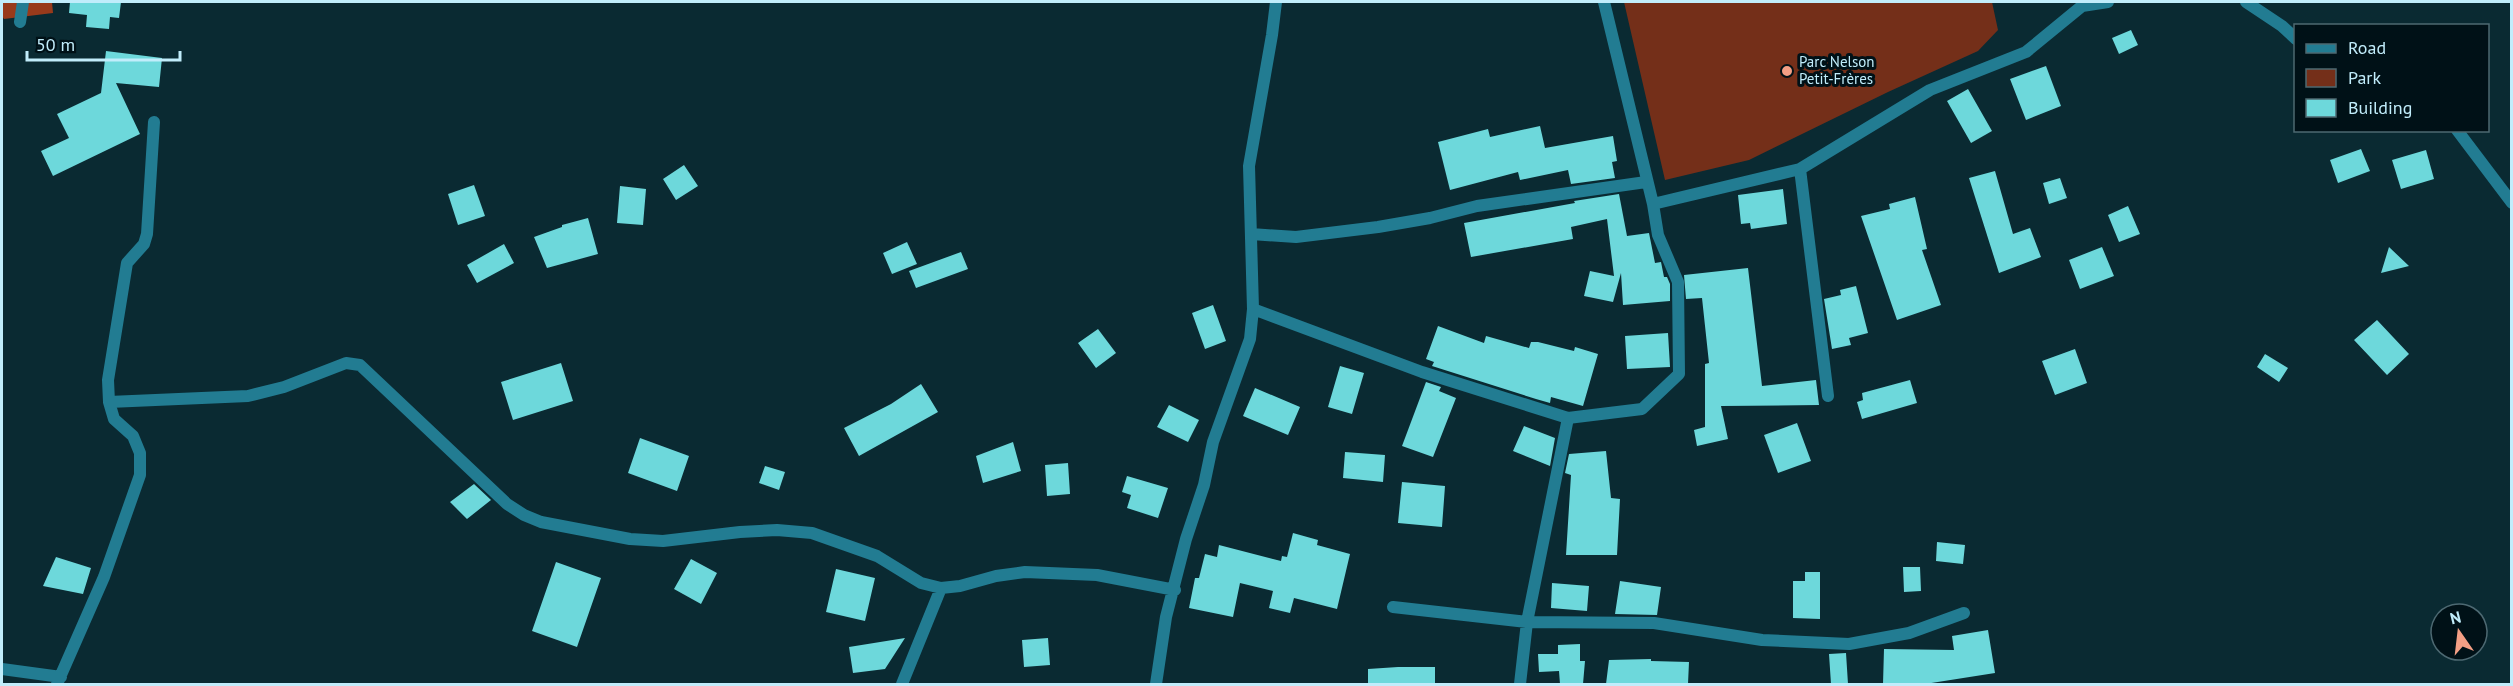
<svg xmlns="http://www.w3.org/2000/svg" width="2513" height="686" viewBox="0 0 2513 686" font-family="'PT Sans',sans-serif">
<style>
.green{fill:#742f19}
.forest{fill:#983a1b}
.building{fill:#6dd8db}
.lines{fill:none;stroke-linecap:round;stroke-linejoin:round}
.street{stroke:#227c92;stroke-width:12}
.poi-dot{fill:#f39f85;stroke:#001117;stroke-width:2}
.labels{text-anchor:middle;stroke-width:6;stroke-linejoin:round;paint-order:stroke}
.poi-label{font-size:15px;fill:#c1edfb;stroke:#001117;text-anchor:start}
</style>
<rect width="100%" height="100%" fill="#0a2a32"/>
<!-- green -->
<path class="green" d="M1624 2H1992L1998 30 1978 51 1888 92 1749 160 1665 180Z"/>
<!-- forest -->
<path class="forest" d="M2 2H52L53 13 4 19 2 16Z"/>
<!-- building -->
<path class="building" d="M70 2H121L119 18 110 17 109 29 86 27 87 15 69 13Z
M2131 30 2138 45 2119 54 2112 38Z
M106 51 162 58 159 87 116 83 140 134 53 176 41 151 69 138 57 114 101 93Z
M2046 66 2061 106 2026 120 2010 79Z
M1968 89 1992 131 1971 143 1947 101Z
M1540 126 1545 148 1613 136 1617 161 1612 162 1615 178 1571 184 1568 170 1520 180 1518 172 1450 190 1438 142 1488 129 1490 137Z
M2361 149 2370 171 2338 183 2330 160Z
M2426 150 2434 179 2401 189 2392 160Z
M684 165 698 186 676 200 663 179Z
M1995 171 2013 234 2030 228 2041 257 1999 273 1969 178Z
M2060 178 2067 198 2049 204 2043 183Z
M474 185 485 216 458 225 448 194Z
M620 186 646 189 643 225 617 223Z
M1783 189 1787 224 1751 229 1750 223 1741 224 1738 195Z
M1619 194 1627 236 1649 233 1655 263 1661 262 1664 277H1667L1670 284V301L1623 305 1621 273 1613 302 1584 296 1590 271 1614 276 1607 219 1571 227 1573 239 1471 257 1464 223 1575 203 1574 201Z
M1915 197 1927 249 1922 250 1941 305 1897 320 1861 216 1890 209 1889 204Z
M2128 206 2140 234 2119 242 2108 215Z
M588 218 598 254 547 268 534 237 562 227V225Z
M907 242 917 264 892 274 883 253Z
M504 244 514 263 477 283 467 265Z
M2102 247 2114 276 2080 289 2069 260Z
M2389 247 2409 266 2381 273Z
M961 252 968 269 916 288 909 271Z
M1748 268 1762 386 1816 380 1819 405 1721 406 1728 439 1697 446 1694 430 1705 427V364L1709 363 1702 298 1686 299 1684 275Z
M1856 286 1868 333 1849 338 1851 345 1832 349 1824 299 1841 295 1840 290Z
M1213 305 1226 341 1205 349 1192 313Z
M2377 320 2409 354 2387 375 2354 340Z
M1438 326 1484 343 1486 336 1529 348 1531 342H1538L1574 351 1575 347 1598 354 1583 406 1551 397 1550 403 1536 399 1432 366 1434 362 1426 359Z
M1098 329 1116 353 1096 368 1078 343Z
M1668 333 1670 367 1627 369 1625 336Z
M2075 349 2087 383 2055 395 2042 361Z
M2265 354 2288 368 2279 382 2257 367Z
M561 363 573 401 513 420 501 382Z
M1340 366 1364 373 1352 414 1328 407Z
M1910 380 1917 403 1862 419 1857 402 1863 400 1862 393Z
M1426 382 1441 387 1439 391 1456 398 1433 457 1402 446Z
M921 384 938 412 859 456 844 428 891 404Z
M1255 388 1300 407 1288 435 1243 416Z
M1169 405 1199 420 1188 442 1157 427Z
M1797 423 1811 461 1778 473 1764 435Z
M1524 426 1555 438 1550 466 1513 451Z
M640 438 689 456 677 491 628 473Z
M1013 442 1021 471 983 483 976 456Z
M1606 451 1611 498 1620 499 1617 555H1566L1571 475 1565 473 1569 454Z
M1345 452 1385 455 1383 482 1343 478Z
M1068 463 1070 494 1047 496 1045 465Z
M765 466 785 472 779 490 759 483Z
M1127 476 1168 488 1158 518 1127 508 1131 495 1122 492Z
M1402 482 1445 486 1442 527 1398 523Z
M474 484 491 500 467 519 450 502Z
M1293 533 1318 540 1317 545 1350 554 1337 609 1294 598 1290 613 1269 608 1273 591 1240 583 1233 617 1189 608 1195 578H1199L1205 554 1217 557 1219 545 1281 561 1282 556 1287 557Z
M1937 542 1965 545 1963 564 1936 561Z
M56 557 91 568 83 594 43 586Z
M691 559 717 573 701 604 674 589Z
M556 562 601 578 577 647 532 631Z
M1903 567H1920L1921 591 1904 592Z
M836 569 875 578 865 621 826 612Z
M1805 572H1820V619L1793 618V581H1805Z
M1620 581 1661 587 1657 615 1615 614Z
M1552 583 1589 586 1587 611 1551 608Z
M1988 630 1995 673 1925 684H1883L1884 649 1954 650 1952 636Z
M905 638 885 669 853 673 849 647Z
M1048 638 1050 665 1024 667 1022 640Z
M1580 644V661H1585L1583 684H1560L1559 671 1539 672 1538 654H1558V645Z
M1846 653 1848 684H1831L1829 654Z
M1651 659V661L1689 662 1688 684H1606L1609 660Z
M1398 667H1435V684H1368V669Z"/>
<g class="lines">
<!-- street -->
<path class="street" d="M1604 2 1653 204
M2246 2 2282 26 2296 39
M20 22 23 2
M2457 130 2512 203
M1800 169 1828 396
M1251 234 1296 237 1378 227 1430 218 1477 206 1646 182
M1253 309 1422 372 1568 418
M109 402 248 396 284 387 346 363 360 365 507 504 524 515 541 522 630 539 663 541 740 532 777 530 812 533 877 556 921 583 941 588 960 586 996 576 1025 572 1097 575 1175 590
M1393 607 1527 622 1654 623 1762 640 1849 644 1909 633 1964 613
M2 669 61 677
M57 684 104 577 140 475V453L133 436 114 419 109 402 108 380 127 263 144 244 147 234 154 122
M902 684 941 588
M1156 684 1166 617 1186 539 1204 485 1213 442 1250 339 1253 309 1249 166 1272 35 1276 2
M1520 684 1527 622 1568 418 1642 409 1679 374 1678 282 1658 235 1653 204 1800 169 1930 90 2026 52 2082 6 2108 2"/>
</g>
<!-- markers -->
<circle class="poi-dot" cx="1787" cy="71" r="6"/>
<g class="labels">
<!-- poi labels -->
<g class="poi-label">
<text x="1799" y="67">Parc Nelson<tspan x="1799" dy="17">Petit-Frères</tspan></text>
</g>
</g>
<!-- border -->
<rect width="2513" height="686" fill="none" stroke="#c1edfb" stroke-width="6"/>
<!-- legend -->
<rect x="2294" y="24" width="195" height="108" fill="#001117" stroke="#4d6972" stroke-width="1.5"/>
<rect x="2306" y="44" width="30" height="9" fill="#227c92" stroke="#4d6972" stroke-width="1.5"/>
<text x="2348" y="54" font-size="18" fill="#c1edfb">Road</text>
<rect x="2306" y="69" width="30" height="18" fill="#742f19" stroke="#4d6972" stroke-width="1.5"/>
<text x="2348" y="84" font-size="18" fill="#c1edfb">Park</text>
<rect x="2306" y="99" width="30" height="18" fill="#6dd8db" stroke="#4d6972" stroke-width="1.5"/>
<text x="2348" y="114" font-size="18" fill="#c1edfb">Building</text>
<!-- north arrow -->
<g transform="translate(2459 632) rotate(346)"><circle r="28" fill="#001117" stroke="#4d6972" stroke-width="1.5"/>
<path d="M0-4.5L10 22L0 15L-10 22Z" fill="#f39f85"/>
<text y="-9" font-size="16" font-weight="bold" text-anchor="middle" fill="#c1edfb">N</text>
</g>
<!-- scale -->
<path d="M27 51v9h153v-9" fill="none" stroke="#c1edfb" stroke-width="3"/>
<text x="36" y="51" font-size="18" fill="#c1edfb" stroke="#001117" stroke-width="4.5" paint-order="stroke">50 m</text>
</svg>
